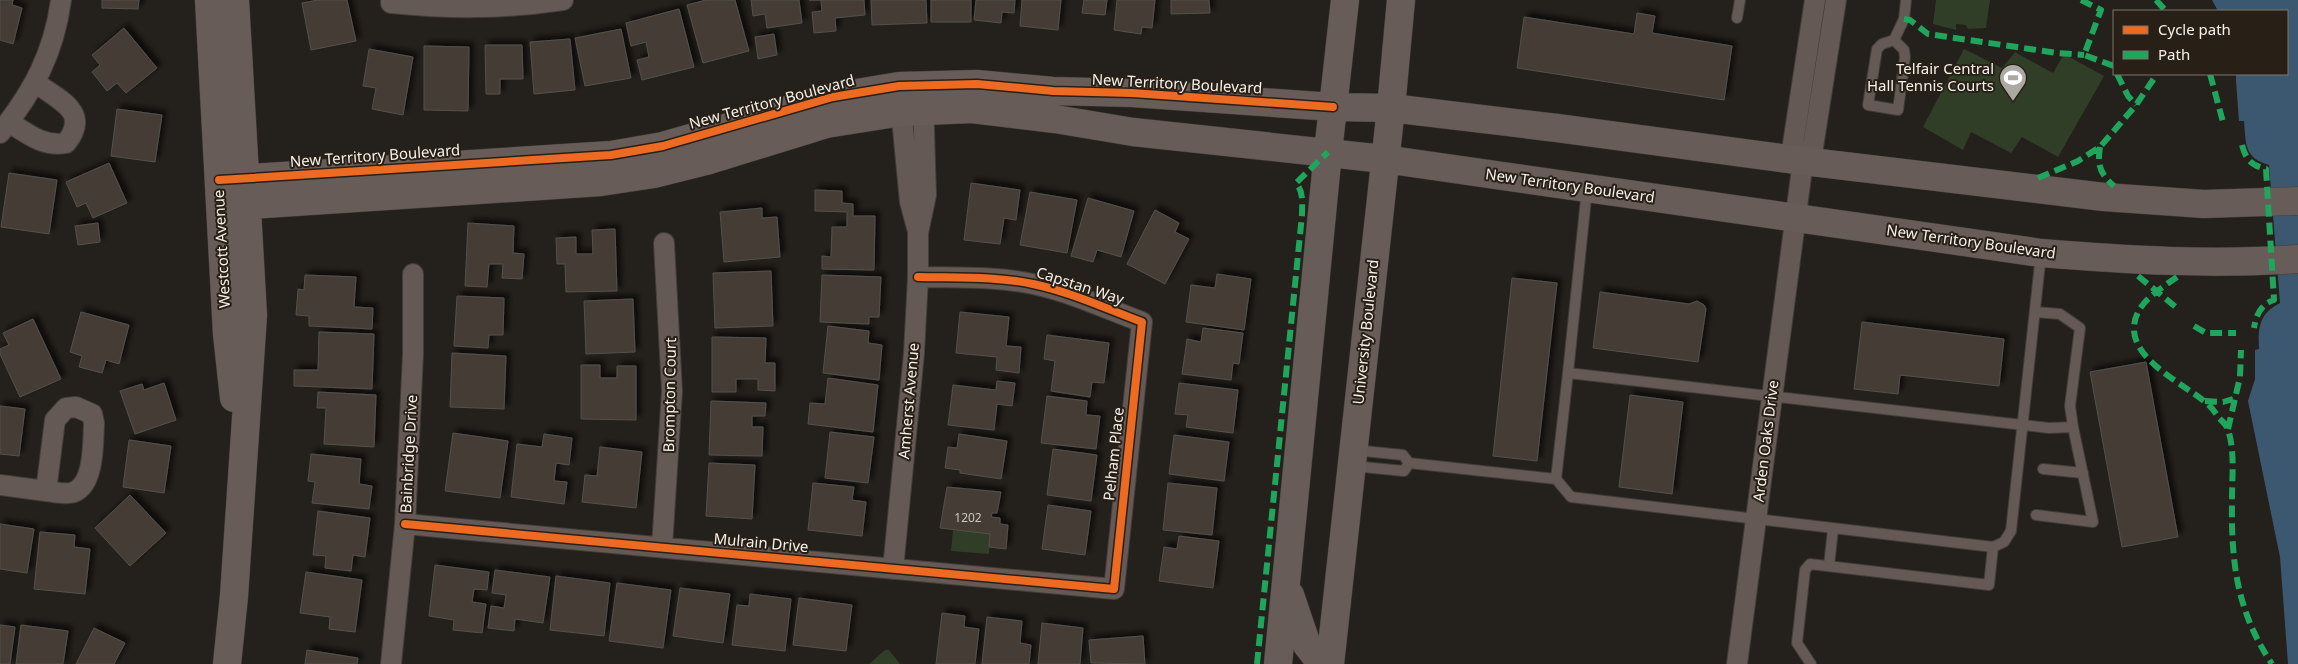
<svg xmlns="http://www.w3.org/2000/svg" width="2298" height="664" viewBox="0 0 2298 664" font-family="'Noto Sans',sans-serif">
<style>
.green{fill:#313e27}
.water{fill:#3c5870}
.building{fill:#443d36;stroke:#53504c;filter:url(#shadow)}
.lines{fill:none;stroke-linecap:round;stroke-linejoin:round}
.lane-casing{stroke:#413d39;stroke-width:12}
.street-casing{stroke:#413d39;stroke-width:22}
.secondary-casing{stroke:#413d39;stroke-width:29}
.lane{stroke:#655956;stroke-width:10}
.street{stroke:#655956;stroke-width:20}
.secondary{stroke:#675c58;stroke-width:28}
.quiet{stroke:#20a55d;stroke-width:6;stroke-dasharray:12 6;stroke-linecap:butt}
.cycleway-casing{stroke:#282017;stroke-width:11}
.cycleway{stroke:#ed6a23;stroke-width:8}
.labels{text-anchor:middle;stroke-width:4;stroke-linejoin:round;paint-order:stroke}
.number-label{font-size:12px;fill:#cac4be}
.poi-label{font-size:15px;fill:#f6f1eb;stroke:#282017;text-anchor:end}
.street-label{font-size:15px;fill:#f6f1eb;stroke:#282017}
</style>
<defs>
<filter id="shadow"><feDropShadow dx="4.5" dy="-4.5" stdDeviation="2.5" flood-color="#0009"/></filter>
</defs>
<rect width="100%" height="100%" fill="#24201b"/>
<!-- green -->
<path class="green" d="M1936 0H1990L1986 28 1968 29 1966 25 1956 24V30L1933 24Z
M1964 49 2002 68 2015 52 2053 73 2064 54 2104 76 2058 157 2022 137 2011 153 1971 132 1963 150 1923 127Z
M953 530 990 534 989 554 951 551Z
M885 650H889L900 664H869Z"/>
<!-- water -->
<path class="water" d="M2212 0H2298V664H2288L2280 557 2248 401 2255 379V350L2259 349C2258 327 2259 314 2280 303L2269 165C2244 158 2246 144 2244 121H2239L2236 81V74H2287V11H2218Z"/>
<!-- building -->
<path class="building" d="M0 0H13L12 5 22 8 13 44 0 40Z
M102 0H139L138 9 102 8Z
M318 0H347L356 41 311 50 302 3Z
M706 0H735L749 51 703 63 687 5Z
M751 0H799L802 23 767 28 765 14 753 16Z
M809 0H864L865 15 835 18 836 31 814 33 812 12 822 11 821 0Z
M871 0H926L927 23 872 25Z
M931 0H971V22H931Z
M976 0H1015L1014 13 1002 12 1001 23 974 20Z
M1022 0H1061L1058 30 1020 26Z
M1084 0H1107L1105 15 1082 13Z
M1117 0H1155L1152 28 1142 27 1141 34 1114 30Z
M1171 0H1209L1210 13 1171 14Z
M679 9 694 67 642 80 637 60 649 57 646 42 631 46 626 23Z
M1637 13 1655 16 1652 33 1732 46 1724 100 1517 68 1524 17 1634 34Z
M124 28 157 68 126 93 117 83 107 91 92 72 100 65 92 55Z
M621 29 631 78 585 86 575 38Z
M774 34 777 55 758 59 755 37Z
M570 39 575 90 534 94 530 42Z
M485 45H522L523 79H500V94H486Z
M424 46 469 47 468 111 424 110Z
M369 49 413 57 403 115 372 109 376 88 363 86Z
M117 109 162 115 155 162 111 156Z
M109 163 127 203 93 218 86 203 77 207 66 182Z
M9 173 57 180 49 234 1 227Z
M971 183 1020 190 1016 220 1004 218 1000 244 964 240Z
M815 190 842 191V203L853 204V216H875L874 270 822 269V256L831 257 832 227H847V212L815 211Z
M1030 192 1077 200 1067 253 1020 245Z
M1088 198 1134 211 1121 257 1097 250 1093 262 1071 256Z
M762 208V218L777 217 780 257 724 262 720 212Z
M1155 210 1179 223 1175 232 1189 239 1165 284 1127 264Z
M98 223 100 242 78 245 75 226Z
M468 223 514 226 513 253 524 254 522 279 502 278 503 264H489L487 287 465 286Z
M615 229 617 291 566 292 565 264H557L556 238 576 237V254H593L592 230Z
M771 271 773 326 715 328 713 273Z
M1217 274 1251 279 1244 330 1186 322 1191 285 1215 288Z
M305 275 356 277 354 307 373 308 372 329 309 326V316L296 315 298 289 304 290Z
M822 275 881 277 879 317H869V324L820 322Z
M1512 278 1557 283 1537 461 1493 456Z
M1600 292 1689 304 1697 301 1704 305 1706 309 1698 362 1593 348Z
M457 296 504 298 503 335H489L488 348 454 346Z
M633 299 635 352 586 354 584 301Z
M81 312 129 325 119 364 106 360 102 373 79 367 82 356 70 352Z
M960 312 1009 317 1006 346 1021 347 1019 373 996 370 997 357 956 353Z
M33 319 61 379 20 397 0 354V349L9 345 3 333Z
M1862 322 2004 339 1999 386 1900 375 1898 394 1854 389Z
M828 326 869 331 868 343 882 345 879 380 823 373Z
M1203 328 1243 333 1239 364 1233 363 1231 380 1182 374 1187 339 1201 342Z
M319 332 374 334 372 389 294 386V370H318Z
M1047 335 1109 343 1104 383 1092 382 1090 397 1051 391 1055 361 1044 359Z
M712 337 766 338 765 363H775V391L758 390V379H736V392H712Z
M452 353 506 356 504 409 450 407Z
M2146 362 2178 537 2122 547 2090 372Z
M581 365H600V378H617V366H636V420L581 419Z
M828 378 878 385 873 432 808 424 810 403 825 404Z
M997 381 1015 383 1012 406 997 404 994 430 948 425 953 385 996 390Z
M164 383 176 420 135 434 120 391 142 384 144 390Z
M1179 383 1238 390 1233 433 1186 427 1188 415 1175 414Z
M318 392 376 395 374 447 324 444 326 408H317Z
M1630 395 1683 402 1672 494 1619 487Z
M1047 396 1087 401 1086 415 1100 416 1096 449 1041 443Z
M711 401 766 403 765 416H752V427H763L762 456 709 455Z
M0 406 25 409 19 456 0 454Z
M830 432 874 437 868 483 825 478Z
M453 433 508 441 500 498 445 491Z
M544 434 572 438 569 465 556 463 554 481 567 482 564 504 511 497 517 444 542 447Z
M959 434 1007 441 1001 479 960 473V470L945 468 948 447 957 448Z
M1174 435 1229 442 1224 481 1169 474Z
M129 440 171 446 164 493 123 487Z
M600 447 642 452 636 508 582 502 585 475 597 476Z
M1053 449 1097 455 1091 501 1047 495Z
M311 454 361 459 359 484 372 486 369 509 312 503 315 482 308 481Z
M709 463 755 465 752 519 706 516Z
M813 483 854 487 852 500 866 502 862 536 808 530Z
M1168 483 1217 488 1212 535 1163 530Z
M947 487 1001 492 997 513H992L991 517 1000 518V524L1008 525 1006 549 989 547 990 534 940 528Z
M130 495 166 533 130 566 95 528Z
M1048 505 1091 511 1085 555 1042 549Z
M318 511 370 518 365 557 353 555 351 571 325 568 326 556 313 555Z
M0 524 34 529 27 573 0 569Z
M40 532 75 535 74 547 90 549 85 594 34 589Z
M1179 536 1219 541 1213 588 1159 581 1164 547 1177 549Z
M435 565 489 572 487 590 474 589 472 602 486 604 482 633 453 630 454 620 429 616Z
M495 570 550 577 543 623 515 619 514 631 488 628 491 606 504 608 506 595 492 593Z
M306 572 362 580 355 632 329 629 330 617 300 613Z
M556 576 610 583 604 636 550 630Z
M617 583 671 590 663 648 609 641Z
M680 588 730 594 723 643 673 636Z
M750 594 791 599 785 651 732 645 737 605 749 606Z
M799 598 852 605 846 651 793 645Z
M942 613 965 616 964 627 979 629 975 664H936Z
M987 617 1022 621 1020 643 1031 645 1029 664H982Z
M1042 623 1083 628 1080 664H1038Z
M0 625 15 627 10 664H0Z
M21 625 68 631 63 664H16Z
M94 628 125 643 114 664H76Z
M1143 636 1145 664 1091 663 1089 640Z
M307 650 358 658 357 664H305Z"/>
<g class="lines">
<defs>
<path id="lane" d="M1737 18 1740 0
M1894 40 1904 50 1905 57 1898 110 1868 105 1877 49 1882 44 1894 40 1904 19 1906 0
M1587 189 1568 373 2049 428 2073 427 2070 406 2080 328 2060 314 2035 312
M1354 450 1403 455 1409 463
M1353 466 1404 471 1409 463 1556 479 1571 497 1993 547 2004 542 2011 531 2041 254
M2043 469 2083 473
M1556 479 1568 373
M2036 515 2093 522 2073 427
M1829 566 1833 529
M1811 664 1797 643 1805 570 1810 564 1989 585 1993 547"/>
<path id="street" d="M391 0V3C451 9 503 9 563 0
M900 98 910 202 917 228
M9 122C28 134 43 147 66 143 91 112 59 100 36 83
M0 133C33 92 54 53 61 0
M1803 161 1793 144 1815 0
M76 407 92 414 94 423C93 442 95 489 70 493 63 494 54 492 46 491L55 420 66 408Z
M0 485 46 491
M405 524 1114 589 1142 322C1107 309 1071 292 1033 284 996 276 956 278 918 277
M662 547 672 391 664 243
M893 569 914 353 918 277V233L926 195 923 98
M391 664 405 524 413 354V274
M1737 664 1803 161 1813 147 1836 0"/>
<path id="secondary" d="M209 0 227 334 234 398
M219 180 611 155 663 146 833 97 899 86 977 84 1053 91 1132 93 1333 107 1391 108 1557 128 1803 161 2104 197 2204 204 2298 201
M221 207 601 182 654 174 706 161 826 124 902 112 972 109 1055 119 1133 132 1384 159 2041 253C2127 260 2212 265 2298 259
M1290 595 1307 645 1322 664
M227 664 234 596 253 315 235 0
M1278 664 1328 152 1345 0
M1330 664 1391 108 1401 0"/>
</defs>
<!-- lane casing -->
<use href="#lane" class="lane-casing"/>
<!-- street casing -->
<use href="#street" class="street-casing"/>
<!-- secondary casing -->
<use href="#secondary" class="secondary-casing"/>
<!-- lane -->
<use href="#lane" class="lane"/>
<!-- street -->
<use href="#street" class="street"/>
<!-- secondary -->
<use href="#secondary" class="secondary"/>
<!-- quiet -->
<path class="quiet" d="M2081 0 2101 10 2084 55 2114 66
M2156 0 2166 11
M1904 19 1910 20 1928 34 2057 53 2084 55
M2117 74 2128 96 2136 105
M2210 74 2223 122
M2242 145C2246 160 2251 165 2266 169L2274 300C2261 304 2256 315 2254 328
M2100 147C2097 165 2100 174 2114 186
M2038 178 2078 161 2100 147 2136 105 2157 74
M2138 276 2177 308
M2177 277C2159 290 2133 304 2134 330 2135 361 2183 384 2204 401 2210 405 2215 412 2219 418 2222 421 2227 425 2228 430 2235 450 2232 477 2232 498 2231 561 2236 610 2272 664
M2194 326 2206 333H2236
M2205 401 2223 402 2233 399
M2228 429 2240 377 2241 350
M1257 664 1302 215C1302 204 1304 192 1296 183L1328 152"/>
<defs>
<path id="cycleway" d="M219 180 611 155 663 146 833 97 899 86 977 84 1053 91 1132 93 1333 107
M405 524 1114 589 1142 322C1107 309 1071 292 1033 284 996 276 956 278 918 277"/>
</defs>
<!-- cycleway casing -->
<use href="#cycleway" class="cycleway-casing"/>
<!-- cycleway -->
<use href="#cycleway" class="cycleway"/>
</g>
<!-- icons -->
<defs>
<symbol id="stadium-pin" viewBox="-11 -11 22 30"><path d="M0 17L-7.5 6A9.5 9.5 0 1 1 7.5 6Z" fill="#aca8a2" stroke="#282017"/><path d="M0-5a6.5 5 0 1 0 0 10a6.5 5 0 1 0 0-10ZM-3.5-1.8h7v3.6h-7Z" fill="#fff"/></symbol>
</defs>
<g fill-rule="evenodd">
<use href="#stadium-pin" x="1997" y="62" width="32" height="43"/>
</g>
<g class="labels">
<!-- number labels -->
<g class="number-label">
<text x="968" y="522">1202</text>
</g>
<!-- poi labels -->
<g class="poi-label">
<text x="1994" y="74">Telfair Central<tspan x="1994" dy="17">Hall Tennis Courts</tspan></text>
</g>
<!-- street labels -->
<g class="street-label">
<text transform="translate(1177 84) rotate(3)" y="5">New Territory Boulevard</text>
<text transform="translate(772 102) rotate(-15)" y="5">New Territory Boulevard</text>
<text transform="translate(375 156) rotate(-4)" y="5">New Territory Boulevard</text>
<text transform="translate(1570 186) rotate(8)" y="5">New Territory Boulevard</text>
<text transform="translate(1971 242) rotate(8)" y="5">New Territory Boulevard</text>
<text transform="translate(222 249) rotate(-93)" y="5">Westcott Avenue</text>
<text transform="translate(1080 286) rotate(18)" y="5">Capstan Way</text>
<text transform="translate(1366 332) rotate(-84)" y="5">University Boulevard</text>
<text transform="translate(670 395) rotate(-89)" y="5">Brompton Court</text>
<text transform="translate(909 401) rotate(-85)" y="5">Amherst Avenue</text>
<text transform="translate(1766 441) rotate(-83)" y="5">Arden Oaks Drive</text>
<text transform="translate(409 454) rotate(-87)" y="5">Bainbridge Drive</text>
<text transform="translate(1114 454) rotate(-84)" y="5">Pelham Place</text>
<text transform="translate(761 543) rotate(5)" y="5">Mulrain Drive</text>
</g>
</g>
<!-- legend -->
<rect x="2113" y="10" width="175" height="65" fill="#282017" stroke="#7a746c"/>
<rect x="2123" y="26" width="25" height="8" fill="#ed6a23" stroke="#7a746c"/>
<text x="2158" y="35" font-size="15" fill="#f6f1eb">Cycle path</text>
<rect x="2123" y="51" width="25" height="8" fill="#20a55d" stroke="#7a746c"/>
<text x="2158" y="60" font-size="15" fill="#f6f1eb">Path</text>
</svg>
